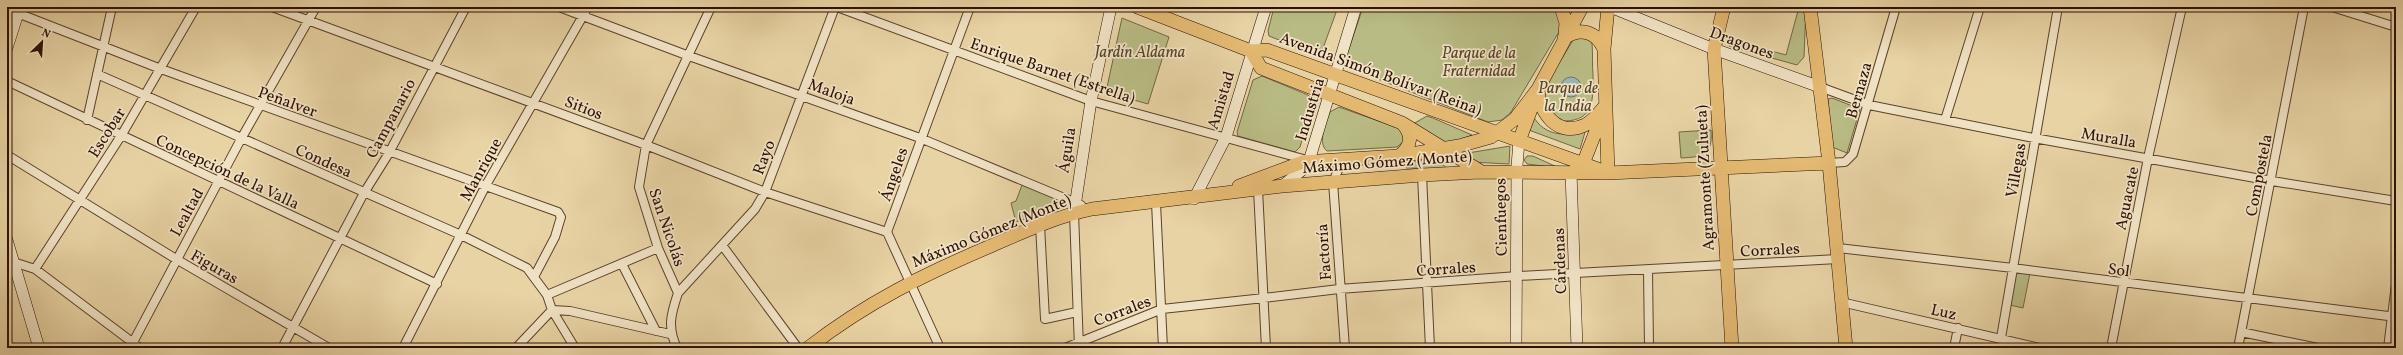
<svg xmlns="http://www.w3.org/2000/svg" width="2403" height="355" viewBox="0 0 2403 355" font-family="Vollkorn,serif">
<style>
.green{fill:#b9bb84;stroke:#736644}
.water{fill:#9db4b3;stroke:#70726d}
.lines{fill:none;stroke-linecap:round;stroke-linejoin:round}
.street-casing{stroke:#5c412c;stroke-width:10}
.secondary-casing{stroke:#2d1004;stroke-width:12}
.primary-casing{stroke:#2d1004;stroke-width:14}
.street{stroke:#f0e2c4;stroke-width:8}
.secondary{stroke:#f0e2c4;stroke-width:11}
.primary{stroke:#e4ba72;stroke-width:13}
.labels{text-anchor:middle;stroke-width:3.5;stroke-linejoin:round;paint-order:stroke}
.street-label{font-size:16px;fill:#2d1004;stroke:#f0e2c4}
.park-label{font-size:16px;font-style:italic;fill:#57432a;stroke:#f0e2c4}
</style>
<rect width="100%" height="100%" fill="#e8d3a4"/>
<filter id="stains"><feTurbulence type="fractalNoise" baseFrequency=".005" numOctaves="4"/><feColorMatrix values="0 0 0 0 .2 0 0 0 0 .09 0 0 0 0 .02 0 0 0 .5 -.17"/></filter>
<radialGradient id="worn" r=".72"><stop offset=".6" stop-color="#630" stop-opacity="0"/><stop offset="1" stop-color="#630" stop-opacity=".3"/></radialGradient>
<!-- green -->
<path class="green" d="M1274 7H1338L1322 51 1314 54 1269 36 1268 31Z
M1363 7H1555L1559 14 1560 30 1511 112 1502 120 1488 122 1352 69 1347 55Z
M1799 7H1806L1804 57 1797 65 1729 46 1730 40 1786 55Z
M1122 18 1169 37 1148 104 1106 92Z
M1578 36 1590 40 1592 43C1593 54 1592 65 1593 75 1593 98 1595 121 1564 121L1548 112 1543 90 1573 40Z
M1262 76 1308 95 1313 100 1300 147 1295 152 1238 136 1237 132 1253 80Z
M1832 98 1860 109 1847 153 1832 147 1828 99Z
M1339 107 1398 128 1401 129 1404 141 1397 147 1327 151C1317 143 1326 122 1330 112Z
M1427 116 1433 118 1472 135 1449 144 1413 124Z
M1533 116C1545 137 1567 137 1586 129L1580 149 1526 129Z
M1711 130C1713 155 1703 157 1681 158L1679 132Z
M1510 146 1509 164 1470 162 1462 154Z
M1527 156H1533L1559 168 1527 164 1524 160Z
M1429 159 1437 160 1448 169 1406 168 1415 161Z
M1022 185 1063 201 1065 207 1016 222 1011 203 1016 201Z
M2017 270 2030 273 2023 308 2010 305Z"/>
<!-- water -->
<path class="water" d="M1561 87a10 10 0 1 1 20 0a10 10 0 1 1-20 0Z"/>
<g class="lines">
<defs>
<path id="street" d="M272 7 646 145 765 192 887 232
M559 7 689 56 920 138 1081 205
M837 7 1091 101 1307 160
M2332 7 2396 27
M7 9 161 69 558 212 561 217 555 237 534 277
M97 74 461 235 527 268 547 295 552 310 575 348
M7 81 437 284
M1820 87 1869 105 2034 138 2272 181 2396 201
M87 120 112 7
M1945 120 1980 7
M7 155 176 259 329 348
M1829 163 1845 162 1853 154 1896 7
M1422 175 1430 348
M1258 189 1266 348
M1156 203 1163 348
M1074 213 1079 348
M1040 225 1045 319 1077 312
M722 245 798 348
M1838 248 2013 268 2396 317
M7 260 35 269 140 348
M622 264 656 331
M35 269 121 136 196 7
M1648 270 1649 348
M678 293 755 209 765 192 835 7
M547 295 658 248
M1841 302 2040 348
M2241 332 2318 348
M2001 338 2058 7
M130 348 241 139 316 7
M282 348 364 193 389 153 466 7
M403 348 486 185 588 7
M516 348 552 310 570 311 670 334
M677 348C667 327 671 314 678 293L658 248 639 187 646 145 711 7
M940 348 887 232 970 7
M1065 348 1162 309 1264 298 1339 289 1518 276 1838 259
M1345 348 1333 182 1339 168 1347 159
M1954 348 1958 328
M2111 348 2148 158 2182 7
M2238 348 2304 7
M2388 348 2396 284"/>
<path id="secondary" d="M1610 7 1714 49 1820 87
M7 48 20 7
M1571 172 1577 348
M1282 186 1301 171 1309 161 1356 7
M1194 199 1226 137 1266 7
M1074 213 1091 101 1111 7
M7 240 39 348
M1516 348 1517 166 1519 141"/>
<path id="primary" d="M1137 7 1251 51 1267 50 1598 169
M1561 7 1566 23 1565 34
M1724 7 1714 49 1732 348
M1810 7 1829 163 1846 348
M1564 38C1580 27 1596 31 1604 49
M1251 51 1261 68 1402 123 1480 171
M1538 89C1539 113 1558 138 1585 125 1593 121 1599 113 1605 106
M1519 141 1533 104
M1399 156C1412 146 1413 135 1402 123
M1583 164 1603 113
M1608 173 1604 49 1608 7
M1239 186 1303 162 1399 156 1459 146 1491 137 1515 119 1538 89 1582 7
M808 348C867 302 925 274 993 245 1025 231 1058 216 1092 209L1282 186 1422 175 1480 172 1608 173 1829 163"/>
</defs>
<!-- street casing -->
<use href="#street" class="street-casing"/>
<!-- secondary casing -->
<use href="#secondary" class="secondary-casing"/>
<!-- primary casing -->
<use href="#primary" class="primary-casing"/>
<!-- street -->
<use href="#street" class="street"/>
<!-- secondary -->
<use href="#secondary" class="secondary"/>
<!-- primary -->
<use href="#primary" class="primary"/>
</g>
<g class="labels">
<!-- street labels -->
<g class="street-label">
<text transform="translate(1742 42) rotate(20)" y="6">Dragones</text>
<text transform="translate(1053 70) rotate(19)" y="6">Enrique Barnet (Estrella)</text>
<text transform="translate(1381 73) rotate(20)" y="6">Avenida Simón Bolívar (Reina)</text>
<text transform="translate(1858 90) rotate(-74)" y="6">Bernaza</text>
<text transform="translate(832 91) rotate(20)" y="6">Maloja</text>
<text transform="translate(1220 100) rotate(-73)" y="6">Amistad</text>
<text transform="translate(288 101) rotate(20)" y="6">Peñalver</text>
<text transform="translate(584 107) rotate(21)" y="6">Sitios</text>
<text transform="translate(1309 109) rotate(-73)" y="6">Industria</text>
<text transform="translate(390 118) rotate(-62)" y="6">Campanario</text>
<text transform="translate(106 132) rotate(-58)" y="6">Escobar</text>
<text transform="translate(2109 137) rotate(10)" y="6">Muralla</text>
<text transform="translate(1066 150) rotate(-81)" y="6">Águila</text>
<text transform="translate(763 157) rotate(-69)" y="6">Rayo</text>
<text transform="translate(324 160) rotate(24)" y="6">Condesa</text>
<text transform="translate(1387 161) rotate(-4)" y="6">Máximo Gómez (Monte)</text>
<text transform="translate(480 169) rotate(-61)" y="6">Manrique</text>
<text transform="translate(2015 170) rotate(-80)" y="6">Villegas</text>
<text transform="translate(228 171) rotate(25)" y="6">Concepción de la Valla</text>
<text transform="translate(893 174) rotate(-71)" y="6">Ángeles</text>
<text transform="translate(2258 175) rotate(-79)" y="6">Compostela</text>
<text transform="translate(1704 178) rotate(-93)" y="6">Agramonte (Zulueta)</text>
<text transform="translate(2126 198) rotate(-78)" y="6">Aguacate</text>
<text transform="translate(186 212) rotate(-61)" y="6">Lealtad</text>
<text transform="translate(1500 217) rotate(-91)" y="6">Cienfuegos</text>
<text transform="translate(668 227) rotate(71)" y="6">San Nicolás</text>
<text transform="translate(991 230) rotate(-22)" y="6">Máximo Gómez (Monte)</text>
<text transform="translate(1770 249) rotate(-3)" y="6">Corrales</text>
<text transform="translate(1323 252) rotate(-94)" y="6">Factoría</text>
<text transform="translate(1559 261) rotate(-92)" y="6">Cárdenas</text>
<text transform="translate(215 266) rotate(30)" y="6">Figuras</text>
<text transform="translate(1446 268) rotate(-4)" y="6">Corrales</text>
<text transform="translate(2119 269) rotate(8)" y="6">Sol</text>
<text transform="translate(1122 310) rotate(-21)" y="6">Corrales</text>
<text transform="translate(1944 311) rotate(13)" y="6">Luz</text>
</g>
<!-- park labels -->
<g class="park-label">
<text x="1140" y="57">Jardín Aldama</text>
<text x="1479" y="58">Parque de la<tspan x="1479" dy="18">Fraternidad</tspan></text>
<text x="1568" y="93">Parque de<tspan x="1568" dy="18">la India</tspan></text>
</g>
</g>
<!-- margin -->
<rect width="2403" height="355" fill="none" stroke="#e8d3a4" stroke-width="24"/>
<rect x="8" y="8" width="2387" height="339" fill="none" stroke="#2d1004" stroke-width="2"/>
<rect x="12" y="12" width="2379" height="331" fill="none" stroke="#2d1004"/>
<!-- north arrow -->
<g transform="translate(42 42) rotate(25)" stroke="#f0e2c4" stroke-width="3" paint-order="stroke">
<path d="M0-3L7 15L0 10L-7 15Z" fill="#2d1004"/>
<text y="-6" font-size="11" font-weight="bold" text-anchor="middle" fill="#2d1004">N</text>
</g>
<rect width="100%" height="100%" filter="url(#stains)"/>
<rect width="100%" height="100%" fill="url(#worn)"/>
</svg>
